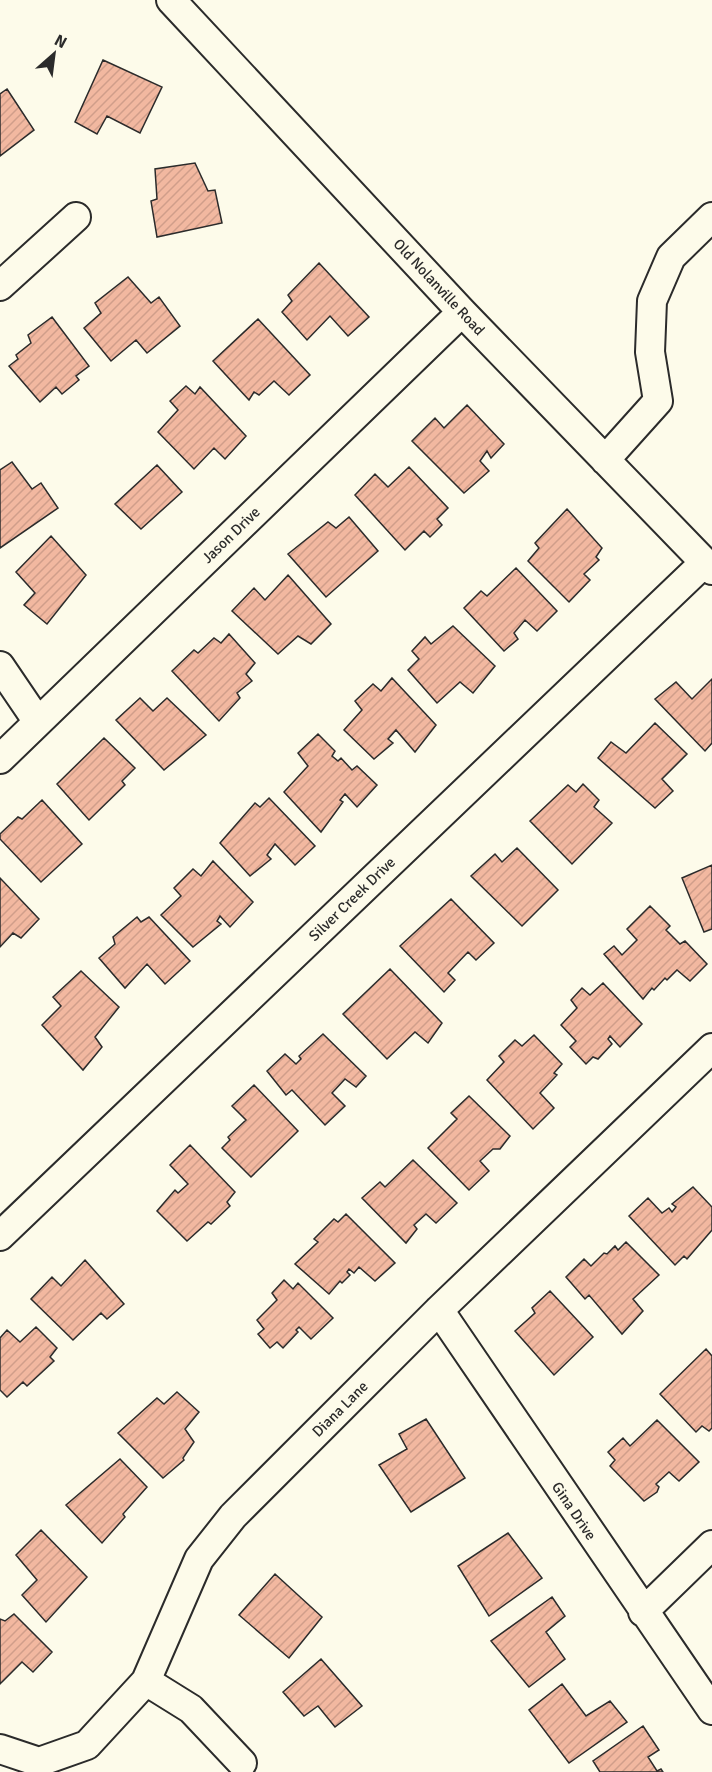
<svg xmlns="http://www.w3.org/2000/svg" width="712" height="1772" viewBox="0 0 712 1772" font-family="Signika,sans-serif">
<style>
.building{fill:url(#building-hatch);stroke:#2b2b2b;stroke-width:1.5}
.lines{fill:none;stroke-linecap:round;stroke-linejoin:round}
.minor-casing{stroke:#2b2b2b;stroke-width:32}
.minor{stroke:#fdfbea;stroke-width:28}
.labels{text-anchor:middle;stroke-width:4.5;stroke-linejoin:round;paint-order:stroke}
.street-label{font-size:15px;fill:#2b2b2b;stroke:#fdfbea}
</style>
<defs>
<pattern id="building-hatch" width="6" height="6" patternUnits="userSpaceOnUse" patternTransform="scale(1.5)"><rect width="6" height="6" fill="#f2b8a0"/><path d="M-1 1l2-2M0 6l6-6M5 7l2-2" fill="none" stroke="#d09e8a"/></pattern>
</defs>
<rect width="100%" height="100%" fill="#fdfbea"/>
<!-- building -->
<path class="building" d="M103 60 162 87 140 133 107 116 97 134 75 122Z
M7 89 34 130 0 156V94Z
M195 163 208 191 215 190 222 223 157 237 151 201 157 199 155 169Z
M319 263 369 317 348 336 330 316 307 340 282 312 292 301 288 295Z
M128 277 151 303 159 297 180 326 147 353 136 340 111 361 84 328 101 313 95 303Z
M52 317 89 366 76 376 79 380 62 394 56 387 40 402 9 366 18 359 16 355 31 343 28 335Z
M258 319 310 375 289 395 274 381 259 395 254 392 249 400 213 361Z
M186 386 195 394 200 387 246 436 225 459 214 448 194 469 158 432 178 410 170 401Z
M467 405 504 444 491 458 487 451 480 461 489 471 464 493 412 441 435 418 444 428Z
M12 462 32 489 41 483 58 508 0 548V470Z
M157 465 182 492 141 529 115 504Z
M409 467 448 508 437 519 442 525 430 537 424 531 405 550 355 495 375 474 388 487Z
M567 509 602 548 596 557 599 560 584 574 590 580 569 602 528 561 539 548 535 543Z
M349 517 378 551 326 597 288 554 328 522 336 528Z
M51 536 86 575 47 624 24 605 35 593 16 572Z
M516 568 557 611 537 631 525 620 514 633 518 639 504 651 464 608 481 591 487 596Z
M288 575 331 624 311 644 298 636 278 654 232 611 254 588 265 600Z
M453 626 495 666 473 693 460 682 437 703 408 670 419 659 412 651 425 637 431 644Z
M229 634 255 663 246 674 252 681 237 693 240 698 219 721 172 671 194 650 198 653 214 638 221 643Z
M392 678 436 725 415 752 396 730 388 739 393 743 374 759 344 730 362 710 355 701 373 684 381 691Z
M712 679V743L705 751 655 699 676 682 692 699Z
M140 698 153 711 167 698 206 735 164 770 116 720Z
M655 723 687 754 662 779 673 791 655 808 598 758 611 742 626 753Z
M318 734 335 751 332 756 338 761 341 758 352 770 357 766 377 785 357 807 345 794 340 800 343 802 321 832 284 792 308 766 298 753Z
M104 738 135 768 122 781 125 785 89 820 57 784Z
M583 784 599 800 594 807 612 823 572 864 530 821 568 785 576 792Z
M269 798 315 846 295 865 275 844 267 855 271 859 250 876 220 843 255 803 260 807Z
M42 800 82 844 41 882 0 839V834L18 817 22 819Z
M517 848 558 890 522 926 471 876 495 854 502 862Z
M213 861 253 902 230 927 220 916 217 921 221 924 193 947 161 915 181 896 174 888 193 869 201 876Z
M712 865V929L704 932 682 878Z
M0 878 39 919 21 938 13 933 0 947Z
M451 899 494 943 476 960 468 952 448 973 455 980 444 992 400 946Z
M650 906 670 926 666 930 680 944 685 941 707 964 690 981 677 970 667 980 665 978 654 990 652 988 643 999 604 954 614 946 622 955 637 940 627 929Z
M137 917 141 922 149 917 190 961 165 984 147 964 125 988 99 958 115 944 113 937Z
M390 969 442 1023 428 1043 415 1032 387 1059 343 1014Z
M81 971 119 1007 95 1037 102 1047 83 1070 42 1025 61 1006 53 997Z
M603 983 642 1024 620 1047 610 1036 608 1039 612 1044 598 1059 593 1057 586 1064 570 1047 576 1041 561 1025 577 1008 571 1000 582 988 590 995Z
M323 1034 366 1076 356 1087 345 1079 332 1093 345 1106 325 1125 292 1090 286 1095 267 1071 285 1054 296 1064 301 1059 299 1056Z
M534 1035 562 1064 554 1073 557 1075 540 1093 554 1108 533 1129 487 1080 504 1062 499 1056 515 1040 522 1046Z
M254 1085 298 1131 251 1177 222 1148 230 1140 228 1137 246 1120 232 1106Z
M469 1096 510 1136 500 1149H493L480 1161 489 1171 469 1190 428 1148 457 1119 451 1113Z
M190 1145 235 1192 227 1202 230 1206 211 1224 208 1222 187 1241 157 1211 175 1190 178 1193 188 1184 170 1165Z
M413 1160 457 1203 436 1223 426 1214 414 1225 417 1229 406 1243 362 1198 380 1182 385 1187Z
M693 1187 712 1207V1230L687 1259 684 1256 675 1265 629 1216 648 1198 662 1213 669 1208 672 1212 676 1207 672 1204Z
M346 1214 395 1263 375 1281 359 1267 354 1273 349 1269 347 1272 350 1275 342 1283 340 1281 329 1294 295 1264 318 1242 314 1239 334 1219 338 1222Z
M626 1242 659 1275 633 1299 643 1311 622 1334 589 1295 585 1299 566 1277 584 1259 591 1266 604 1253 607 1254 615 1246 618 1250Z
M85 1260 124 1304 107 1319 101 1313 73 1340 31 1299 52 1277 61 1286Z
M284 1280 293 1289 298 1283 333 1318 311 1339 299 1327 296 1330 298 1332 283 1348 277 1342 270 1348 258 1334 264 1329 257 1320 277 1300 272 1293Z
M550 1291 593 1337 554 1375 515 1331 535 1313 532 1308Z
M36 1327 57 1348 50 1357 54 1361 27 1386 23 1382 7 1397 0 1390V1338L7 1330 20 1342Z
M706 1349 712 1356V1428L709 1431 702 1426 696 1432 660 1394Z
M177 1392 199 1412 185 1429 194 1442 183 1458 184 1460 163 1478 118 1433 157 1398 164 1404Z
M426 1419 465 1478 411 1512 379 1465 407 1449 399 1434Z
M657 1420 699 1462 679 1481 669 1472 656 1484 659 1487 657 1492 644 1501 610 1466 615 1460 608 1452 623 1438 630 1446Z
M120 1459 147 1487 123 1514 125 1517 102 1543 66 1505Z
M41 1530 87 1577 46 1622 22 1595 37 1580 16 1555Z
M508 1533 542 1578 489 1616 458 1566Z
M275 1574 322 1617 289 1658 239 1615Z
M552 1597 565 1616 546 1632 565 1659 529 1687 491 1641Z
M14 1614 52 1652 33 1672 22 1662 0 1684V1619L5 1621Z
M321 1659 362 1706 335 1727 318 1706 304 1716 283 1692Z
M562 1684 586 1716 610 1701 627 1722 569 1763 529 1710Z
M643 1726 659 1750 648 1757 657 1771 661 1769 663 1772H600L593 1761Z"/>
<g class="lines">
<defs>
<path id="minor" d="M171 0 462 312 712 570
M0 286 76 217
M605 460 658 401 650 352 652 301 671 257 712 217
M0 666 38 722
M0 759 462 312
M0 1236 705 562
M439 1310 712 1710
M643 1612 712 1545
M146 1681 191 1709 242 1763
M0 1749 39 1762 87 1745 146 1681 199 1559 233 1516 439 1310 712 1048"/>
</defs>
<!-- minor casing -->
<use href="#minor" class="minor-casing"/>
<!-- minor -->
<use href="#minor" class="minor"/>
</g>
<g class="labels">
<!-- street labels -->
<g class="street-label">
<text transform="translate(439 287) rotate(47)" y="5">Old Nolanville Road</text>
<text transform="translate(231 535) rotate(-44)" y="5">Jason Drive</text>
<text transform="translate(352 899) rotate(-44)" y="5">Silver Creek Drive</text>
<text transform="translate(340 1409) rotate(-45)" y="5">Diana Lane</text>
<text transform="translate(574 1511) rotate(56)" y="5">Gina Drive</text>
</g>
</g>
<!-- north arrow -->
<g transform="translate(54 54) rotate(28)" stroke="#fdfbea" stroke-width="4.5" paint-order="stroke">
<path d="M0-4.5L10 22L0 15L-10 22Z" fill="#2b2b2b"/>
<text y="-9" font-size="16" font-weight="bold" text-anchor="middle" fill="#2b2b2b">N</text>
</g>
</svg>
